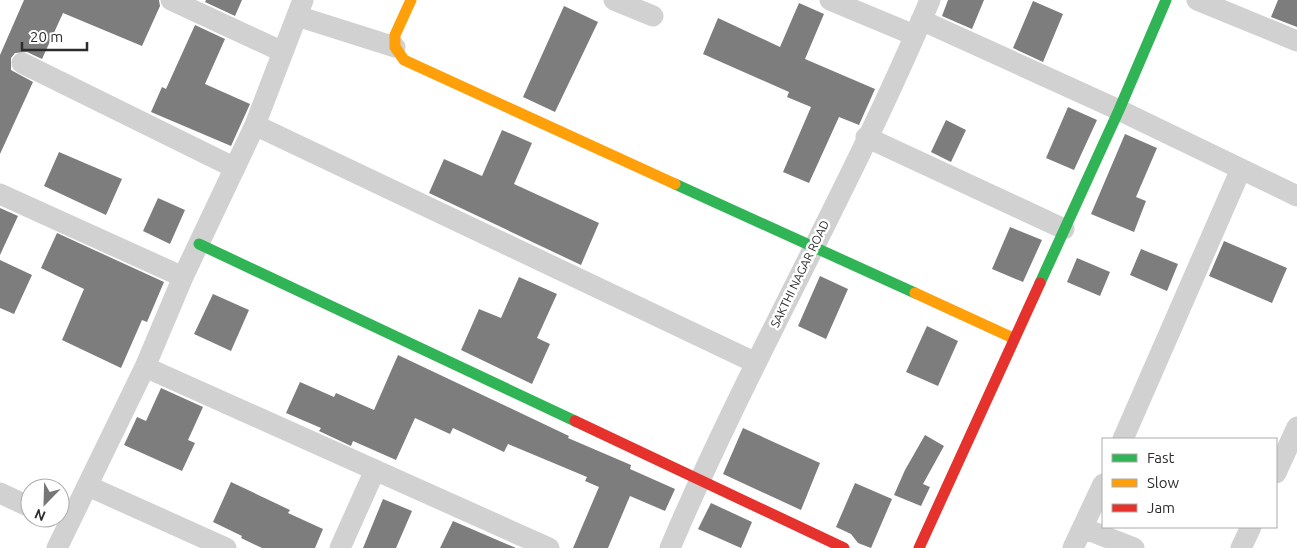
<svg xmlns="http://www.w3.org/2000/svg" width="1297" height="548" viewBox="0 0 1297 548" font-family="Ubuntu,sans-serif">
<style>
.building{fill:#7d7d7d}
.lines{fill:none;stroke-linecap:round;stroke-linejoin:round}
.street{stroke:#d1d1d1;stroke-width:21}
.fast{stroke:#30b455;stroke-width:11}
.slow{stroke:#ff9f0a;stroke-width:11}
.jam{stroke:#e5322d;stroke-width:11}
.labels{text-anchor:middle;stroke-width:5;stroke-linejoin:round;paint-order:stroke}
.street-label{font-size:12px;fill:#2c2c2c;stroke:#fff}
</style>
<rect width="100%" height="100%" fill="#fff"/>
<!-- building -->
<path class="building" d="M24 0H159L160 6 142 46 63 13 42 59 27 52 15 53 11 58V70L33 82 0 154V55Z
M206 0H242L235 16 205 2Z
M948 0H984L972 29 942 16Z
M1278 0H1297V27L1271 17Z
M1033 1 1063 14 1043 62 1013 48Z
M799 3 824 14 805 59 875 89 859 125 839 117 809 183 783 172 811 107 787 97 789 92 703 54 718 18 780 47Z
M564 6 598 22 555 112 523 97Z
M195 25 225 39 205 84 250 104 231 146 151 112 162 87 166 89Z
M1068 107 1097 120 1074 170 1046 158Z
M946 120 966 130 951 162 931 152Z
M502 130 532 143 514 184 599 223 581 265 429 193 444 159 482 176Z
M1125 134 1157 148 1136 197 1146 201 1134 232 1091 214Z
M59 152 122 179 106 215 44 186Z
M158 198 185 210 170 244 143 231Z
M0 208 18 216 0 255Z
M1010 227 1042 240 1023 282 992 269Z
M57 233 164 282 147 322 142 320 121 368 62 340 84 289 41 268Z
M1224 241 1287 268 1272 303 1209 276Z
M1141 249 1178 264 1167 291 1130 275Z
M1077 258 1110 272 1100 296 1067 282Z
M0 260 32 275 14 314 0 308Z
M820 276 848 289 826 339 798 326Z
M519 277 557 294 537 338 550 344 532 384 461 350 479 309 501 318Z
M213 294 249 310 231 351 194 334Z
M927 326 958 341 938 386 906 372Z
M398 355 569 436 568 438 631 465 630 469 675 489 665 511 630 496 608 548H573L599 487 585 481 587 477 508 444 504 452 453 428 450 434 415 418 396 460 353 441 351 446 319 431 321 428 286 413 300 382 334 397 336 393 374 410Z
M161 388 203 407 188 440 195 443 182 471 124 445 137 417 146 421Z
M743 428 820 463 801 510 723 474Z
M925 435 944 446 923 484 930 487 921 506 894 495 905 470Z
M231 482 290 510 288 513 323 529 315 548H262L241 538 242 536 213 522Z
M855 483 892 499 871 548 858 543 851 534 836 527Z
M383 499 412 511 396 548H363Z
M711 503 752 522 741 548 698 529Z
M453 521 516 548H440Z"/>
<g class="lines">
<!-- street -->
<path class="street" d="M171 0 283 52
M614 0 653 16
M830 0 914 35
M1197 0 1297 41
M297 16 395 47
M921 20 1119 110 1297 196
M22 63 235 168
M255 125 756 363
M866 137 1064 229
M0 194 183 277
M145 367 549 548
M1123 439 1241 169
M1276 473 1297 427
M88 486 226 548
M0 493 30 507
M1083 528 1134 548
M57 548 145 367 183 277 255 125 303 0
M340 548 375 470
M670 548C749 362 852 187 930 0
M1073 548 1103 484
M1241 548 1251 527"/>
<!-- fast -->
<path class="fast" d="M675 184 915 293
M199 244 575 421
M1040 283 1119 110 1166 0"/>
<!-- slow -->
<path class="slow" d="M411 0 395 35V47L404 60 675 184
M915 293 1013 338"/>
<!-- jam -->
<path class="jam" d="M575 421 844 548
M919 548 1040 283"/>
</g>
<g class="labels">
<!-- street labels -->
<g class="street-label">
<text transform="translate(800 274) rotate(-64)" y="4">SAKTHI NAGAR ROAD</text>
</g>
</g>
<!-- legend -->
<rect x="1102" y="438" width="175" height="90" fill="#ffffff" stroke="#ababab"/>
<rect x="1112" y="454" width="25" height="8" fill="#30b455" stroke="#ababab"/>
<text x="1147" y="463" font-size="15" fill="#2c2c2c">Fast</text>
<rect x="1112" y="479" width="25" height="8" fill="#ff9f0a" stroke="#ababab"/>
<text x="1147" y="488" font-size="15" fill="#2c2c2c">Slow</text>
<rect x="1112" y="504" width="25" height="8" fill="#e5322d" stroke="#ababab"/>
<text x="1147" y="513" font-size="15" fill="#2c2c2c">Jam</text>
<!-- north arrow -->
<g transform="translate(45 503) rotate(203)"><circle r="24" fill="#ffffff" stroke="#ababab"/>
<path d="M0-4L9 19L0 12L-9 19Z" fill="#767676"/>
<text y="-8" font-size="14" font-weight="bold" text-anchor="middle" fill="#2c2c2c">N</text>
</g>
<!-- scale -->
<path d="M22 42v8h65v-8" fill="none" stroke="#2c2c2c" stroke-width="2.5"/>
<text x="30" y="42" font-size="15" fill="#2c2c2c" stroke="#ffffff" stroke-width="4" paint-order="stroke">20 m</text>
</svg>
